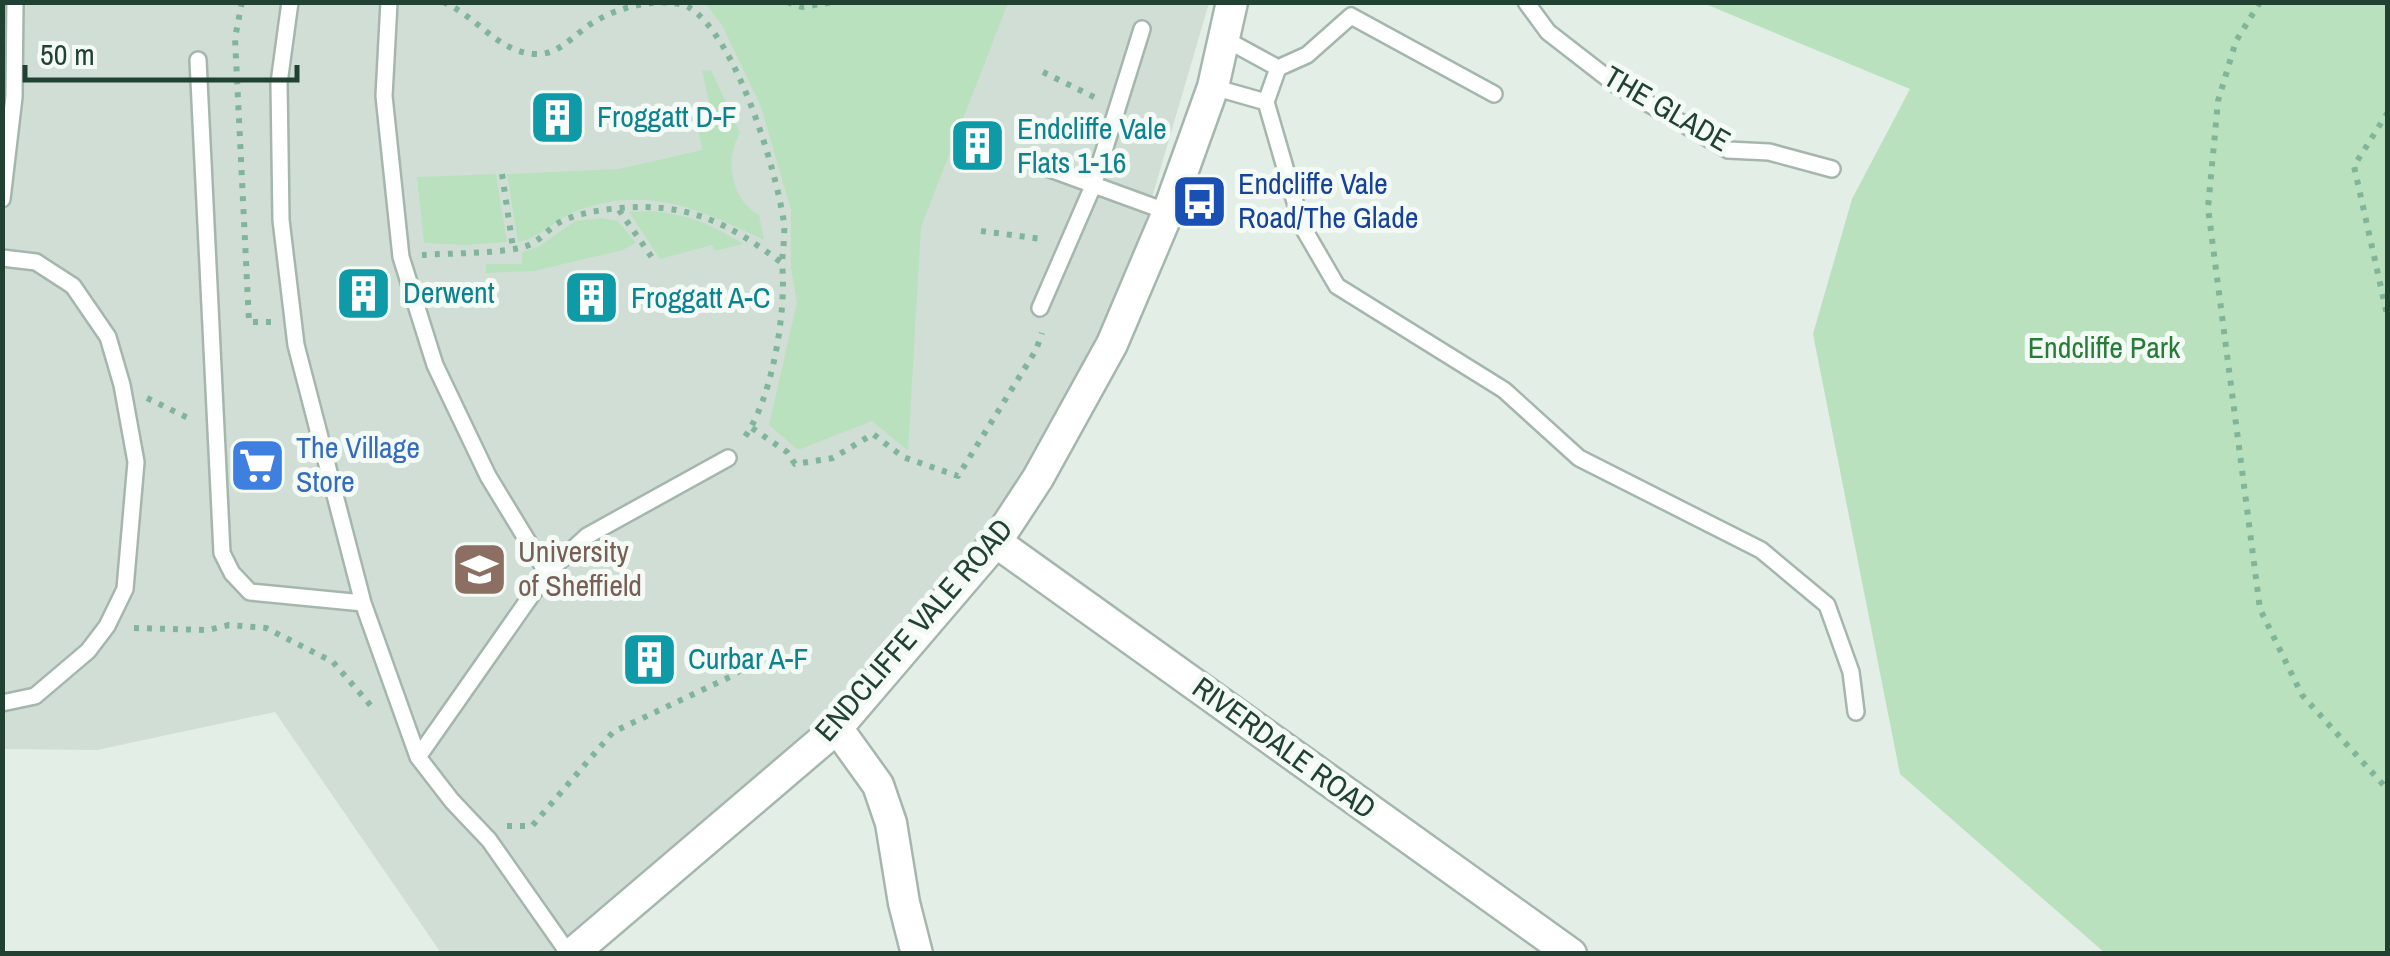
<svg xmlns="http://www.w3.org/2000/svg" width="2390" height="956" viewBox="0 0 2390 956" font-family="'Archivo Narrow',sans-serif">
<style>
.built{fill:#d1ded6}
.green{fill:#bae1bd}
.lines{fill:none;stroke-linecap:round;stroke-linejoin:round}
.lane-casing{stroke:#a5b7ad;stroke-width:20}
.street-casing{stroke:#a5b7ad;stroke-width:35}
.path{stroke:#81b59a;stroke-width:6;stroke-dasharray:5 8;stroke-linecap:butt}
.lane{stroke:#fff;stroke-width:15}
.street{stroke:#fff;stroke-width:30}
.labels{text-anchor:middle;stroke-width:10;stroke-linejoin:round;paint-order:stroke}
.street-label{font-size:30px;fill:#214232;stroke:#f4faf6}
.culture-label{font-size:30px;fill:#0d838f;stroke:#f4faf6;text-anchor:start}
.transit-label{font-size:30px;fill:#164399;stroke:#f4faf6;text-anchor:start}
.park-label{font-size:30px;fill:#277d37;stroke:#f4faf6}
.shop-label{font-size:30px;fill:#366cbe;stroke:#f4faf6;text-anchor:start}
.education-label{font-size:30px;fill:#785e54;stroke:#f4faf6;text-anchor:start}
</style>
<rect width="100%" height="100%" fill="#e3eee7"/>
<!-- built -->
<path class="built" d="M3 3H1209L1085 427 654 899 573 953H441L275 712 97 750 3 749Z"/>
<!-- green -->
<path class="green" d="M705 3H1008L921 227 908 451 872 421 798 450 769 425 797 302 791 268V210L761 107 722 25Z
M1703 3H2387V953H2105L1900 774 1813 334 1852 199 1910 89Z
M711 70 740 133C724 160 731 199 759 215L764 240C701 210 650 185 579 210 558 217 539 239 518 242L507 174 619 169 702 150 699 132 715 128 702 71Z
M496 174 507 242 465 245 424 243 417 177Z
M652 211C687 214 714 225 743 244L715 251 712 245 660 259 629 212Z
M602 218 618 221 636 243 623 250 534 271 486 273V264H522V252L538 247 575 221Z"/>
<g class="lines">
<defs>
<path id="lane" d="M290 2 279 83 281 220 296 345 363 603 418 757 452 801 489 840 569 954
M389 2 384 96 401 257 435 365 488 476 547 573
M1526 2 1548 32 1615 84 1728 150 1769 152 1832 169
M198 60 222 553 232 573 250 592 363 603
M1278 68 1307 55 1351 16 1494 94
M1213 87 1266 102 1278 68 1225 39
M1266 102 1302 226 1337 286 1504 390 1579 458 1761 550 1827 605 1851 672 1856 712
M1039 165 1168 212
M2 199 14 97 15 2
M2 258 36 262 73 286 108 337 122 385 136 462 125 589 107 626 88 651 35 696 2 703
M1040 308 1093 186 1142 29
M418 757 547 573 587 536 728 458"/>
<path id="street" d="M996 542 1571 954
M837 728 878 785 891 823 904 903 917 954
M572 954 837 728 996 542 1038 478 1112 344 1168 212 1213 87 1232 2"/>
</defs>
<!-- lane casing -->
<use href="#lane" class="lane-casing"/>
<!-- street casing -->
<use href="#street" class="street-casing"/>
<!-- path -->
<path class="path" d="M242 2 235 38 249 322H272
M443 2C477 16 497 52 535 54 559 56 575 33 594 22 612 11 632 5 652 3 663 2 681 2 690 8 737 39 776 169 784 223 785 236 783 249 782 262
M787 2 802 7 834 2
M2260 2 2236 41 2218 101 2208 208 2260 609 2302 695 2388 790
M1043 72 1098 99
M2388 112 2354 166 2388 319
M502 174 513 248
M619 210 653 259
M981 231 1042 239
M422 255C448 253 508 254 529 245 541 240 549 228 560 222 579 213 599 210 620 208 687 202 729 223 782 263 787 311 772 404 741 442
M147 398 190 419
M752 428 787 452 795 464 833 458 873 434 903 457 958 476 1036 350 1042 333
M134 628 208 630 229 625 266 628 333 662 372 707
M507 826H532L613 732 734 675 761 654"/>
<!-- lane -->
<use href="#lane" class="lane"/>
<!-- street -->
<use href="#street" class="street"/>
</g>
<!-- icons -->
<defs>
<symbol id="building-square" viewBox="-11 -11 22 22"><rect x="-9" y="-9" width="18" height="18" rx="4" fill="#0f9aa8" stroke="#f4faf6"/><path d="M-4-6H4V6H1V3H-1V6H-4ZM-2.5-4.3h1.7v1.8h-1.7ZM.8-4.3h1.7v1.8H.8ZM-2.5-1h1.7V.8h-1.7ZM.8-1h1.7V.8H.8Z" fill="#fff"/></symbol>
<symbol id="bus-square" viewBox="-11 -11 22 22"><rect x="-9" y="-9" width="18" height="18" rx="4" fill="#1a4fb4" stroke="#f4faf6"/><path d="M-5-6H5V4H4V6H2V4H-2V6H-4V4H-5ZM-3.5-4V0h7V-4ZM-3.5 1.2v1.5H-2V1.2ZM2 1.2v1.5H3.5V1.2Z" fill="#fff"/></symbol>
<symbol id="supermarket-square" viewBox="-11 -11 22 22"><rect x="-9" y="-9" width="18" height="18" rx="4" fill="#3f7fe0" stroke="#f4faf6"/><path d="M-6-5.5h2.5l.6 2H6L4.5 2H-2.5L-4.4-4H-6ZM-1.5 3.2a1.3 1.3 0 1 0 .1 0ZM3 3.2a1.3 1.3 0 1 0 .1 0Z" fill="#fff"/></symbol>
<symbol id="university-square" viewBox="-11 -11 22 22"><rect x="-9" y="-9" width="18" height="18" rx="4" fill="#8d6e63" stroke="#f4faf6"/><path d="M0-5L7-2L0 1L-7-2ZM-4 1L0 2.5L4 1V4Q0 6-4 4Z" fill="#fff"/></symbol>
</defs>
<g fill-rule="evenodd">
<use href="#building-square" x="526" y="86" width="63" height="63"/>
<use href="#building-square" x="946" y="114" width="63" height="63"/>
<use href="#bus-square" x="1168" y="170" width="63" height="63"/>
<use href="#building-square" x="332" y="262" width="63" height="63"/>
<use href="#building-square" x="560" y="266" width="63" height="63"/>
<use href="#supermarket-square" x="226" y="434" width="63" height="63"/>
<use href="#university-square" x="448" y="538" width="63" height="63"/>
<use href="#building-square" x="618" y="628" width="63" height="63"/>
</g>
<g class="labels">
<!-- street labels -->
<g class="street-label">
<text transform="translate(1667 109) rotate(30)" y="10">THE GLADE</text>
<text transform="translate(914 630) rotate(-49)" y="10">ENDCLIFFE VALE ROAD</text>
<text transform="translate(1284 748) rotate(36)" y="10">RIVERDALE ROAD</text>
</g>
<!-- culture labels -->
<g class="culture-label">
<text x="597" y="127">Froggatt D-F</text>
<text x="1017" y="139">Endcliffe Vale<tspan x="1017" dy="34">Flats 1-16</tspan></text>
<text x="403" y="303">Derwent</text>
<text x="631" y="308">Froggatt A-C</text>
<text x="688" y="669">Curbar A-F</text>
</g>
<!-- transit labels -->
<g class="transit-label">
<text x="1238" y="194">Endcliffe Vale<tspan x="1238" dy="34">Road/The Glade</tspan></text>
</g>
<!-- park labels -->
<g class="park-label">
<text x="2104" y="358">Endcliffe Park</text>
</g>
<!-- shop labels -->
<g class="shop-label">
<text x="296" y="458">The Village<tspan x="296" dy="34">Store</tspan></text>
</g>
<!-- education labels -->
<g class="education-label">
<text x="518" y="562">University<tspan x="518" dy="34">of Sheffield</tspan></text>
</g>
</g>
<!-- border -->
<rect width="2390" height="956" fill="none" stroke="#214232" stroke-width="10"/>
<!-- scale -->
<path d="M25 65v15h272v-15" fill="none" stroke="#214232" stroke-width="5"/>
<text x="40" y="65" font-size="30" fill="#214232" stroke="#f4faf6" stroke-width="8" paint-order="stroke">50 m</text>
</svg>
